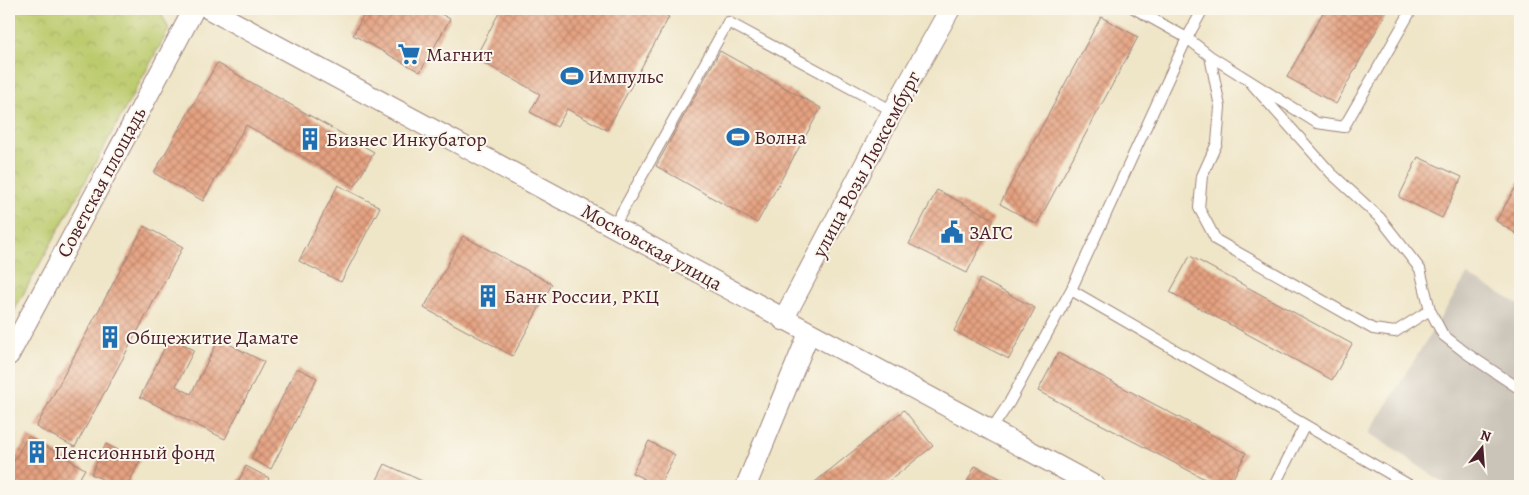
<svg xmlns="http://www.w3.org/2000/svg" width="1529" height="495" viewBox="0 0 1529 495" font-family="Alegreya,serif">
<style>
.industrial{fill:#cac3b8}
.park{fill:url(#park-crowns);stroke:#82744c}
.building{fill:url(#building-cross-hatch)}
.lines{fill:none;stroke-linecap:round;stroke-linejoin:round}
.service-casing{stroke:#9c8279;stroke-width:12}
.minor-casing{stroke:#9c8279;stroke-width:22}
.service{stroke:#fff;stroke-width:10}
.minor{stroke:#fff;stroke-width:20}
.labels{text-anchor:middle;stroke-width:4;stroke-linejoin:round;paint-order:stroke}
.poi-label{font-size:20px;fill:#4a1f2b;stroke:#fbf7ec;text-anchor:start}
.street-label{font-size:20px;fill:#4a1f2b;stroke:#fbf7ec}
</style>
<defs>
<pattern id="park-crowns" width="20" height="18" patternUnits="userSpaceOnUse" patternTransform="scale(1.25)"><rect width="20" height="18" fill="#bbca6c"/><path d="M2 6a3 3 0 1 1 6 0M12 15a3 3 0 1 1 6 0" fill="none" stroke="#a2ad5e"/></pattern>
<pattern id="building-cross-hatch" width="8" height="8" patternUnits="userSpaceOnUse" patternTransform="scale(1.25)"><rect width="8" height="8" fill="#e5a281"/><path d="M0 0l8 8M0 8l8-8" fill="none" stroke="#bc836a"/></pattern>
</defs>
<rect width="100%" height="100%" fill="#fbf7ec"/>
<filter id="ink" filterUnits="userSpaceOnUse"><feTurbulence type="fractalNoise" baseFrequency=".02" numOctaves="2"/><feDisplacementMap in="SourceGraphic" scale="10" xChannelSelector="R" yChannelSelector="G"/><feConvolveMatrix kernelMatrix="1 2 1 2 8 2 1 2 1" color-interpolation-filters="sRGB"/></filter>
<filter id="wash" filterUnits="userSpaceOnUse"><feTurbulence type="fractalNoise" baseFrequency=".0096" numOctaves="4" result="noise"/><feDisplacementMap in="SourceGraphic" scale="20" xChannelSelector="R" yChannelSelector="G"/><feGaussianBlur stdDeviation="1.12" result="paint"/><feColorMatrix in="noise" values="0 0 0 0 0 0 0 0 0 0 0 0 0 0 0 0 0 1.4 0 .05"/><feComposite in="paint" operator="in"/></filter>
<g filter="url(#wash)">
<rect width="100%" height="100%" fill="#efe5c7"/>
<!-- industrial -->
<path class="industrial" d="M1467 275 1520 305V486H1449L1369 433Z"/>
<!-- park -->
<path class="park" d="M9 9H159L169 29 9 320Z"/>
<g id="blocks">
<!-- building -->
<path class="building" d="M367 9H432L450 19 420 72 353 35Z
M501 9H655L669 17 607 130 567 109 557 127 530 112 540 94 475 58Z
M1325 9H1388L1336 104 1287 77Z
M1101 17 1138 37 1037 224 1000 204Z
M720 51 821 108 757 223 656 166Z
M217 63 374 152 355 186 246 125 203 201 154 173Z
M1418 157 1462 177 1442 218 1399 197Z
M1520 180V236L1496 221Z
M338 185 380 207 341 282 299 261Z
M937 190 994 219 967 273 909 244Z
M144 226 183 247 75 447 36 427Z
M463 236 552 284 513 356 424 308Z
M1190 256 1352 344 1332 380 1170 292Z
M980 279 1035 308 1009 359 954 331Z
M170 337 194 350 176 386 191 394 219 339 264 362 225 439 140 397Z
M1058 353 1246 453 1229 486H1218L1038 391Z
M297 368 317 378 271 469 251 459Z
M904 410 933 446 883 486H810Z
M28 436 85 469 75 486H66L61 483 59 486H9V469Z
M649 441 675 455 659 486 632 473Z
M106 444 140 461 127 486H117L91 474Z
M385 464 433 486H374Z
M246 466 269 478 265 486H236Z
M975 466 1016 486H965Z"/>
</g>
</g>
<g filter="url(#ink)">
<use href="#blocks" fill-opacity="0" stroke="#9c8279" stroke-width="1"/>
<g class="lines">
<defs>
<path id="service" d="M1135 9 1187 38 1210 56 1317 123 1344 127 1412 9
M1203 9 1187 38 1071 290 1411 486
M1210 56 1220 107 1217 143 1202 176 1199 208 1216 240 1373 329 1395 332 1430 310
M1250 82 1331 173 1380 218 1420 269 1430 310 1443 335 1466 353 1520 389
M614 226 728 22 893 111
M991 430 1009 403 1071 290
M1274 486 1305 425"/>
<path id="minor" d="M209 9 1095 486
M783 320 893 111 950 9
M9 355 194 9
M746 486 809 333"/>
</defs>
<!-- service casing -->
<use href="#service" class="service-casing"/>
<!-- minor casing -->
<use href="#minor" class="minor-casing"/>
<!-- service -->
<use href="#service" class="service"/>
<!-- minor -->
<use href="#minor" class="minor"/>
</g>
</g>
<!-- icons -->
<defs>
<symbol id="supermarket-bare" viewBox="-9 -9 18 18"><path d="M-6-5.5h2.5l.6 2H6L4.5 2H-2.5L-4.4-4H-6ZM-1.5 3.2a1.3 1.3 0 1 0 .1 0ZM3 3.2a1.3 1.3 0 1 0 .1 0Z" fill="#1f6fb2" stroke="#fbf7ec" stroke-width="2.5" paint-order="stroke"/></symbol>
<symbol id="stadium-bare" viewBox="-9 -9 18 18"><path d="M0-5a6.5 5 0 1 0 0 10a6.5 5 0 1 0 0-10ZM-3.5-1.8h7v3.6h-7Z" fill="#1f6fb2" stroke="#fbf7ec" stroke-width="2.5" paint-order="stroke"/></symbol>
<symbol id="building-bare" viewBox="-9 -9 18 18"><path d="M-4-6H4V6H1V3H-1V6H-4ZM-2.5-4.3h1.7v1.8h-1.7ZM.8-4.3h1.7v1.8H.8ZM-2.5-1h1.7V.8h-1.7ZM.8-1h1.7V.8H.8Z" fill="#1f6fb2" stroke="#fbf7ec" stroke-width="2.5" paint-order="stroke"/></symbol>
<symbol id="civic-bare" viewBox="-9 -9 18 18"><path d="M-.6-6.5H3V-4.5H.6V-3L4-1V1h2V6H-6V1h2V-1L-.6-3ZM-1.2 2.5V6h2.4V2.5Z" fill="#1f6fb2" stroke="#fbf7ec" stroke-width="2.5" paint-order="stroke"/></symbol>
</defs>
<g fill-rule="evenodd">
<use href="#supermarket-bare" x="393" y="38" width="32" height="32"/>
<use href="#stadium-bare" x="556" y="60" width="32" height="32"/>
<use href="#stadium-bare" x="722" y="121" width="32" height="32"/>
<use href="#building-bare" x="294" y="123" width="32" height="32"/>
<use href="#civic-bare" x="936" y="216" width="32" height="32"/>
<use href="#building-bare" x="472" y="280" width="32" height="32"/>
<use href="#building-bare" x="94" y="321" width="32" height="32"/>
<use href="#building-bare" x="21" y="436" width="32" height="32"/>
</g>
<g class="labels">
<!-- poi labels -->
<g class="poi-label">
<text x="426" y="61">Магнит</text>
<text x="588" y="83">Импульс</text>
<text x="754" y="144">Волна</text>
<text x="326" y="146">Бизнес Инкубатор</text>
<text x="969" y="239">ЗАГС</text>
<text x="504" y="303">Банк России, РКЦ</text>
<text x="126" y="344">Общежитие Дамате</text>
<text x="54" y="459">Пенсионный фонд</text>
</g>
<!-- street labels -->
<g class="street-label">
<text transform="translate(866 164) rotate(-62)" y="7">улица Розы Люксембург</text>
<text transform="translate(101 182) rotate(-62)" y="7">Советская площадь</text>
<text transform="translate(652 247) rotate(29)" y="7">Московская улица</text>
</g>
</g>
<!-- margin -->
<rect width="1529" height="495" fill="none" stroke="#fbf7ec" stroke-width="30"/>
<!-- north arrow -->
<g transform="translate(1482 448) rotate(17)" stroke="#fbf7ec" stroke-width="4" paint-order="stroke">
<path d="M0-4L9 19L0 12L-9 19Z" fill="#4a1f2b"/>
<text y="-8" font-size="14" font-weight="bold" text-anchor="middle" fill="#4a1f2b">N</text>
</g>
</svg>
